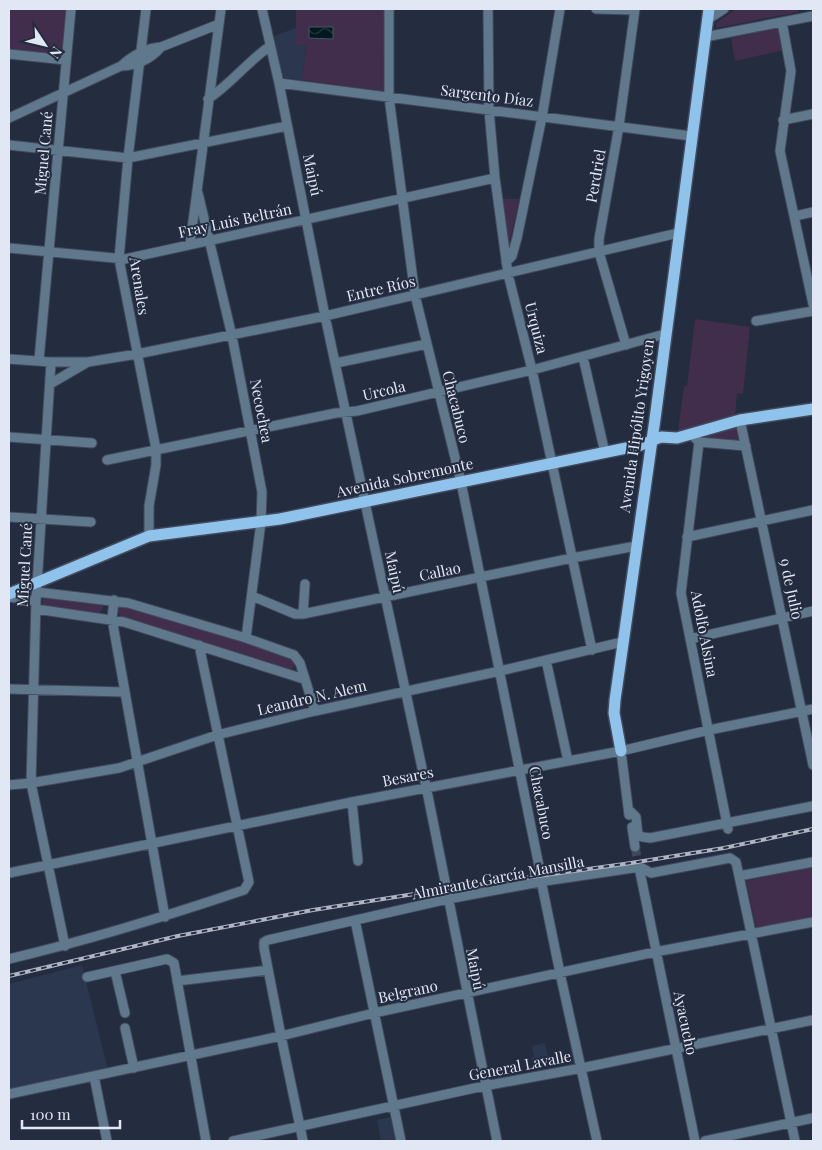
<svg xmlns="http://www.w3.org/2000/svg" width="822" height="1150" viewBox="0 0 822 1150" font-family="'Playfair Display',serif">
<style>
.built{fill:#2b364f}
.green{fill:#412d4c}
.water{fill:url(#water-waves);stroke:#44565f}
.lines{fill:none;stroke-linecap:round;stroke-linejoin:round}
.minor-tunnel{stroke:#40485b;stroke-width:9;stroke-dasharray:9 4.5;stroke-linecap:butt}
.minor-casing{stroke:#424a5d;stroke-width:11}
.major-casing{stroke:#424a5d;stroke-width:14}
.minor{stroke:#60788c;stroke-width:9}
.major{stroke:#90c3ec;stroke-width:11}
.rail-casing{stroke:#afb5c4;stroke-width:4}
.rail{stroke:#242c40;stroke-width:2;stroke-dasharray:5.5;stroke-linecap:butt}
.labels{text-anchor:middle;stroke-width:4;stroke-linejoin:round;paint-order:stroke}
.street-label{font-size:15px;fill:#e1e7f4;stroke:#242c40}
</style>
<defs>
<pattern id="water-waves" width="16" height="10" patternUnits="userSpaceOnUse" patternTransform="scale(1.25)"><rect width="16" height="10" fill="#00181f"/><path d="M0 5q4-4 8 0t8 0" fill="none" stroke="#253a40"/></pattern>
</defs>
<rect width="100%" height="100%" fill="#242c40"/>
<!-- built -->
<path class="built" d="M296 28V44L306 46 302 80 285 78 281 74 274 36Z
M82 965 108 1070 9 1092V984Z
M545 1043 548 1057H551L553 1066 534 1069 531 1058 534 1057 532 1046Z
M391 1117 395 1141H381L377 1120Z"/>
<!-- green -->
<path class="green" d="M9 9H68L63 53 58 55 9 50Z
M296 9H384L383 91 302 80 306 46 296 44Z
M736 9H798V12L716 28V23Z
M777 28H779L784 50 735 61 731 38Z
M502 199H519L508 251Z
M695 319 750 327 743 394 737 393 735 415 678 431 684 386H687Z
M738 427 741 442 707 438V435Z
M44 597 103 603V608L99 614 44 606 42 601Z
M121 605 292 657 295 664 293 668 289 670 120 617 117 610Z
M813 864V920L757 931 746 881Z"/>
<!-- water -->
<path class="water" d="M309 27H333V39L309 38Z"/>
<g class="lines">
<!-- minor-tunnel -->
<path class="minor-tunnel" d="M635 847 640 872
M539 866 542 885"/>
<defs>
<path id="minor" d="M146 9 128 158 119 259 156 449V465L149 506V536
M262 9 279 83 325 316 428 796 497 1141
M389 9V97L415 295 461 482 539 866
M488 9 489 110 495 178 508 274 532 370 592 650
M596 9 634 10
M707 20 724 9
M782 22 791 71 780 151 813 304
M705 37 813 16
M9 54 66 60
M121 66C136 66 151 59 161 47
M279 83 691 136
M208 99C231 84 247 62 270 46
M9 118 121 66C132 56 146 48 161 47L219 24
M783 120 813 114
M9 145 128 158 287 126
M198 193 232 336 262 492 261 522 246 638
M795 216 813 212
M190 244 221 9
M9 248 125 259 495 178
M506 262 512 256 517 238 542 117 560 9
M756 321 813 311
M626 345 599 252V239L619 126 635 9
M583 357 605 453
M9 359 51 362H88L137 354 325 316 678 233
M39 360 71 9
M51 362 36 601 31 783 65 946
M336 363 427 344
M50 384 86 363
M740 420 813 765
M9 437 92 443
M695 438 699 442 746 446
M699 442 681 593 728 829
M107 460 336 413 357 411 532 370 665 334
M9 517 91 522
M687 537 813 510
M37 592 128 603 246 638 294 655 300 663 315 711
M252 596 295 614H303L572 558 636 546
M9 597 36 601
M114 600 112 619 165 917
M36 609 124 622 304 679
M303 614 305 584
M690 639 813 611
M546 660 568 761
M9 689 124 692
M621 751 629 815
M9 785 31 783 119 768 217 735 315 711 500 671 622 642
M352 802 358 861
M629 810 636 817 638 835 643 837 650 838 813 806
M632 827 635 847
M640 872 695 1141
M9 873 352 802 621 751 709 730 813 709
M739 876 813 862
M542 885 560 973 597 1141
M355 920 401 1141
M9 959C89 940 167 916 244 890L249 882 199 645
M115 971 125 1013
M87 977 167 959 174 963 206 1141
M177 981 268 970
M125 1028 134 1068
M94 1076 107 1141
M9 1094 281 1036 374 1013 655 952 813 922
M233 1141 484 1086 582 1068 813 1020
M303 1141 281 1036 264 948V942L268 940 448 899 545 881 633 868H642L651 873 730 858 736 862 739 876 795 1141
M705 1141 813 1118"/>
<path id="major" d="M9 594 149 536 280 519 641 445 661 437 677 438 740 420 813 409
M621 751 614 713 615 700 655 419 709 9"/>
</defs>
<!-- minor casing -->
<use href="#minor" class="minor-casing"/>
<!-- major casing -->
<use href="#major" class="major-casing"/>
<!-- minor -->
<use href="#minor" class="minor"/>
<!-- major -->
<use href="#major" class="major"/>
<defs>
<path id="rail" d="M9 976 178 936 313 910 446 889 631 863 724 848 813 829"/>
</defs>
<!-- rail casing -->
<use href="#rail" class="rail-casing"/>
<!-- rail -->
<use href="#rail" class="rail"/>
</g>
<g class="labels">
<!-- street labels -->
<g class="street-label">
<text transform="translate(487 96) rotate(7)" y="5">Sargento Díaz</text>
<text transform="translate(44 153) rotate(-85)" y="5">Miguel Cané</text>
<text transform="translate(312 175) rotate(78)" y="5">Maipú</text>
<text transform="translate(596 176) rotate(-80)" y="5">Perdriel</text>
<text transform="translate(235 221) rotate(-12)" y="5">Fray Luis Beltrán</text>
<text transform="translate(139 286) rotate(81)" y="5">Arenales</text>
<text transform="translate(381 289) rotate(-13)" y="5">Entre Ríos</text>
<text transform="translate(536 328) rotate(76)" y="5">Urquiza</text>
<text transform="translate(384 391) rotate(-13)" y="5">Urcola</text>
<text transform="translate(456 407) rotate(76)" y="5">Chacabuco</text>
<text transform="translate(261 411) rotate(79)" y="5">Necochea</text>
<text transform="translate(637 426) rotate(-82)" y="5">Avenida Hipólito Yrigoyen</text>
<text transform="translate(405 478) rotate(-12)" y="5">Avenida Sobremonte</text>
<text transform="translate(25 565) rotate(-87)" y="5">Miguel Cané</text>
<text transform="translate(394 572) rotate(78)" y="5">Maipú</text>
<text transform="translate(440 572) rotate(-12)" y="5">Callao</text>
<text transform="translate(791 589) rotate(78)" y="5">9 de Julio</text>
<text transform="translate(704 634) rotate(79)" y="5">Adolfo Alsina</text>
<text transform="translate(312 698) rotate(-13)" y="5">Leandro N. Alem</text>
<text transform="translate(408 777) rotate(-11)" y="5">Besares</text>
<text transform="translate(541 803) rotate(79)" y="5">Chacabuco</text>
<text transform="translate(498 878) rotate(-11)" y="5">Almirante García Mansilla</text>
<text transform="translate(475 969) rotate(79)" y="5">Maipú</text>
<text transform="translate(408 992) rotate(-12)" y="5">Belgrano</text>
<text transform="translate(685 1023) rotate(78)" y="5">Ayacucho</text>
<text transform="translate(520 1066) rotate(-11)" y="5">General Lavalle</text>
</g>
</g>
<!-- border -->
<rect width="822" height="1150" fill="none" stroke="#e1e7f4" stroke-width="20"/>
<!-- north arrow -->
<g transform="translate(45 45) rotate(125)" stroke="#242c40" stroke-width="4" paint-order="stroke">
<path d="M0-4L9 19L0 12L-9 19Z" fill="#e1e7f4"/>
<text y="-8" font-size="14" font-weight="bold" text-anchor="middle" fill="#e1e7f4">N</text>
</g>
<!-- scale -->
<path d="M22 1120v8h98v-8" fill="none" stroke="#e1e7f4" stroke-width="2.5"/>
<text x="30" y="1120" font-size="15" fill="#e1e7f4" stroke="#242c40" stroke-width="4" paint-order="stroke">100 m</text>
</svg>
